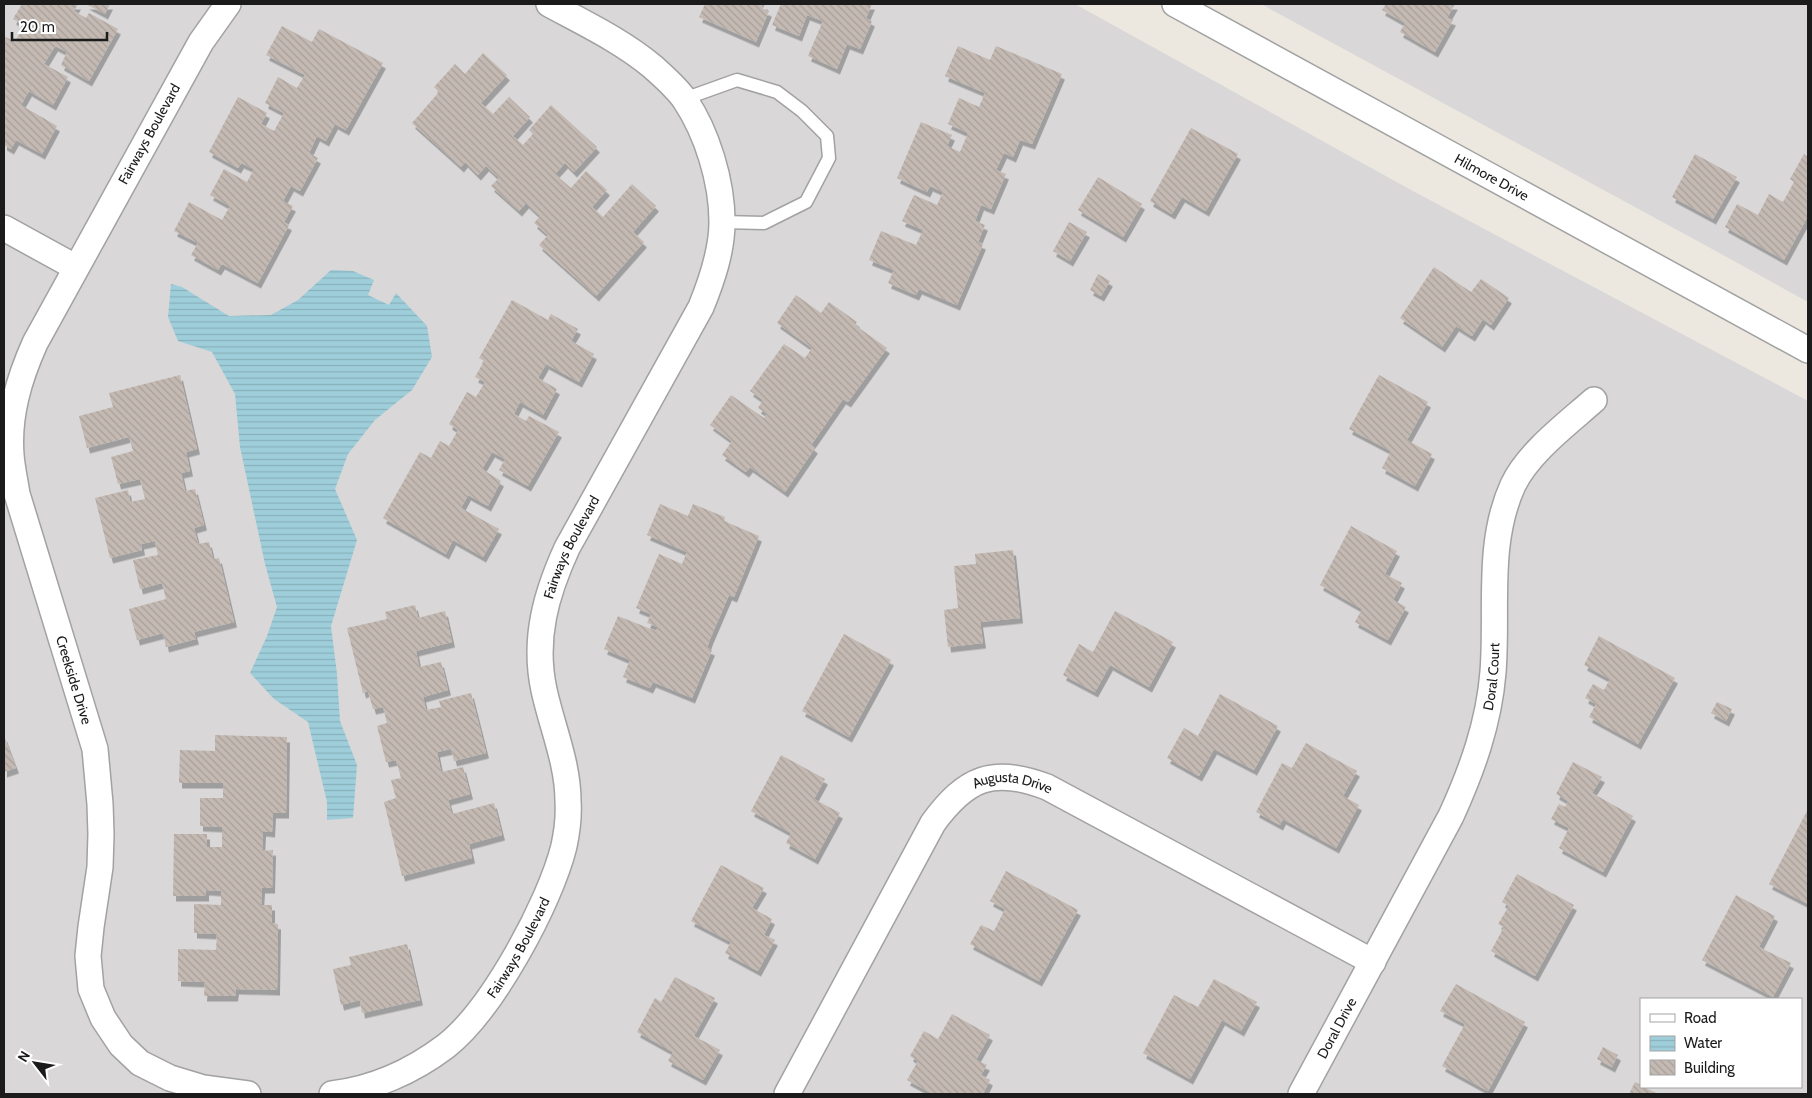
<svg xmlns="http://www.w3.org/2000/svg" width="1812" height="1098" viewBox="0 0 1812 1098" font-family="Cabin,sans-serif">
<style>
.residential{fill:#d9d7d7;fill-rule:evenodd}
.water{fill:url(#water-rules)}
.building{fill:url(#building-back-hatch);filter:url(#shadow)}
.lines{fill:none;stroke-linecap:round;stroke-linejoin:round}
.service-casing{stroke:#a2a2a2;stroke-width:15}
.minor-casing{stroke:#a2a2a2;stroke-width:28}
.service{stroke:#fff;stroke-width:12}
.minor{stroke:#fff;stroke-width:25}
.labels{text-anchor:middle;stroke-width:4;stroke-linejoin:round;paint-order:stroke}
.street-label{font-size:14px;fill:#1b1b1b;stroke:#fff}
</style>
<defs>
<pattern id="water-rules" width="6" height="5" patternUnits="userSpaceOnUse" patternTransform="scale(1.25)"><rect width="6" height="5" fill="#9fcedb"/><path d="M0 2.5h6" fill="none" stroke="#88b0bb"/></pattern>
<pattern id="building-back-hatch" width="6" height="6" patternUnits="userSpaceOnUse" patternTransform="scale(1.25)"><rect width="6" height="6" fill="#c4bab3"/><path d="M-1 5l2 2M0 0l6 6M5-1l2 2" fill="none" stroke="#a89f99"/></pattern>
<filter id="shadow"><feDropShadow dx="3" dy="5.5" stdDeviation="0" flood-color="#0004"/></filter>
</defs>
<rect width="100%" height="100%" fill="#ece8e0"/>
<!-- residential -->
<path class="residential" d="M4 4H1075L1411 190 1808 401V1094H4ZM1641 999H1801V1087H1641Z
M1261 4H1808V302L1714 250Z"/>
<!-- water -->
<path class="water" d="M331 270 353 271 374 280 368 295 389 305 396 293 427 326 432 357 412 390 375 420 348 454 335 489 357 540 331 626 337 674 340 721 357 765 353 818 327 820V802L308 722 274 699 250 673 267 636 277 607 265 564 240 447 235 394 212 352 178 341 168 317 171 284 182 287 229 316 271 315 298 300Z"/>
<!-- building -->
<path class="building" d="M22 4H78L74 11 86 18 89 13 118 29 89 81 61 65 67 52 55 46 44 64 68 77 53 105 29 91 21 105 57 126 42 154 16 140 11 149 4 145V36L15 42 24 25 13 19Z
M86 4H110L105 14Z
M705 4H765L763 9 769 11 756 42 699 17Z
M781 4H872L866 18 872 21 860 49 847 44 837 69 808 56 823 21 807 15 799 36 772 25Z
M1386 4H1455L1447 18 1453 20 1435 52 1400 32 1405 23 1382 10Z
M282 26 312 42 319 29 383 63 346 130 335 124 326 141 317 136 309 153 318 158 300 191 291 186 283 201 293 206 284 222 289 225 258 283 222 264 218 270 191 255 198 243 174 231 189 202 222 220 230 206 210 195 224 169 247 182 254 169 241 163 238 168 209 152 238 97 267 113 261 124 274 131 284 113 265 103 278 77 297 88 305 75 266 55Z
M958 46 990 60 996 46 1062 74 1032 144 1020 140 1013 157 1004 153 996 170 1006 174 991 209 981 205 975 221 985 225 978 242 983 244 957 305 919 289 916 295 888 283 894 270 869 260 881 231 916 245 923 230 902 221 914 195 937 205 943 192 930 186 927 192 897 178 921 122 952 135 947 146 960 152 968 133 948 124 959 98 979 107 985 93 945 76Z
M483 53 507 75 481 103 493 114 509 97 530 117 513 136 523 145 533 134 529 130 551 105 597 147 574 172 565 163 555 174 571 188 586 171 607 190 592 207 603 217 632 184 656 206 633 232 644 242 596 296 539 245 548 235 534 223 540 216 526 203 519 211 491 186 499 178 486 166 478 175 465 162 461 167 412 123 439 92 434 87 455 64 465 74Z
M1191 128 1238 154 1206 211 1182 197 1172 214 1150 201Z
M1695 154 1737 177 1713 219 1672 197Z
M1804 154 1808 157V216L1784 260 1725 227 1737 204 1758 215 1769 194 1783 202 1794 182 1790 179Z
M1098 177 1142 204 1123 237 1078 210Z
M1069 222 1087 232 1070 261 1053 251Z
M1434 267 1471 292 1481 279 1509 298 1491 325 1483 319 1472 336 1456 326 1442 347 1400 318Z
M1098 274 1110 281 1101 296 1090 290Z
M796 295 821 313 829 302 857 322 855 325 887 348 848 402 843 399 816 438 811 445 815 448 785 492 750 467 746 472 722 455 732 441 710 425 731 395 764 418 767 414 758 408 763 400 750 391 784 344 805 358 812 348 777 323Z
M512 300 548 320 551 314 578 329 571 341 594 354 579 382 546 364 538 378 557 389 543 415 520 402 514 414 526 421 529 416 559 432 528 486 499 470 505 459 492 452 482 469 501 481 488 506 468 495 461 508 499 529 483 557 453 540 446 554 383 518 420 452 431 458 440 441 449 446 458 430 449 424 467 392 476 397 485 382 475 377 484 361 479 358Z
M180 375 197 449 186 452 190 471 181 473 185 491 195 489 204 525 194 528 198 544 209 542 213 559 219 558 234 622 194 632 196 639 166 647 163 633 137 640 129 609 166 599 162 583 140 589 133 560 158 555 155 541 141 544 142 550 110 558 95 498 128 490 130 502 145 499 140 479 118 484 111 457 133 451 129 437 87 448 79 416 113 407 109 393Z
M1379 375 1428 402 1407 440 1432 454 1415 486 1382 468 1391 451 1349 429Z
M660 504 688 516 693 504 725 517 724 521 759 536 734 597 729 595 710 639 707 648 712 650 692 698 653 682 650 688 623 677 630 660 604 649 618 616 656 631 658 627 647 623 651 614 636 608 659 554 682 564 687 552 647 535Z
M1351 526 1397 551 1385 574 1402 583 1393 600 1406 607 1388 640 1355 622 1362 609 1320 585Z
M1013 550 1020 618 980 622 983 643 948 647 944 610 958 608 954 566 976 564 975 554Z
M415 605 418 618 445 611 452 642 416 651 419 667 441 662 448 690 423 697 426 710 441 707 439 701 471 693 486 753 454 761 451 749 437 752 441 772 463 767 470 794 448 800 452 814 494 803 502 835 469 844 472 858 402 876 384 802 396 798 391 780 401 778 396 760 386 762 377 726 387 723 383 707 373 709 368 691 363 693 347 628 387 619 385 612Z
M1115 611 1173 642 1149 687 1110 665 1095 692 1063 675 1079 644 1093 652Z
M844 634 891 660 849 737 802 711Z
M1599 636 1675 678 1638 744 1589 717 1596 704 1585 698 1593 684 1604 690 1610 679 1584 665Z
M1220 694 1278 726 1254 770 1214 749 1199 776 1167 758 1184 728 1198 736Z
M1717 702 1732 709 1726 721 1711 713Z
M215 735 287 737 286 813H273L272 832 263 831 262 851 273 850 272 888H262L261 905H272V923L278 924 277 990 236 989 235 996H204L205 982 178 981V949L216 950 217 934 194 933V904L221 905V891L206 890V896H173L174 834H207V847H222V827L200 826V798H223V783H179L180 750 215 751Z
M4 736 16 768 4 772Z
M1306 743 1357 771 1343 796 1359 805 1336 848 1283 819 1280 825 1256 812 1282 763 1292 768Z
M781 755 825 779 814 799 840 813 815 859 786 843 791 833 751 811Z
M1573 762 1602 777 1592 793 1633 816 1603 872 1559 848 1569 828 1551 819 1559 804 1565 807 1568 801 1556 794Z
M1808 809V904L1769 884Z
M721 865 764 888 752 908 772 919 764 935 775 940 758 971 725 953 731 942 691 921Z
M1006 871 1078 910 1039 981 970 944 981 925 994 931 1005 909 990 901Z
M1517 874 1574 905 1535 976 1491 951 1504 927 1498 924 1509 906 1502 902Z
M1736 895 1775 916 1759 947 1791 963 1773 997 1702 960Z
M407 944 420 1000 362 1013 360 1000 341 1005 333 969 351 965 349 957Z
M675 977 715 998 694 1036 720 1050 703 1080 668 1061 673 1052 637 1032 655 998 661 1002Z
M1214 979 1257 1002 1241 1031 1222 1020 1190 1079 1143 1053 1174 995 1198 1007Z
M1456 984 1525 1022 1488 1091 1442 1066 1465 1024 1440 1011Z
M952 1014 990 1035 976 1060 987 1065 981 1075 990 1080 983 1094H933L907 1080 918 1061 910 1056 924 1031 938 1039Z
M1603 1047 1618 1055 1612 1067 1597 1059Z
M1635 1082 1641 1085V1087H1644L1658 1094H1629Z"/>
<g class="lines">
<defs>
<path id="service" d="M684 99 737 80 777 92 802 111 827 136 829 158 806 202 764 223 722 222"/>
<g id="minor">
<path id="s1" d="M228 4 201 42 35 343C19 379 8 415 11 455 12 468 15 481 17 494L95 749 100 804 101 834 100 867 91 927 88 956 91 989 103 1018 121 1045 140 1063 170 1078 203 1088 248 1094"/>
<path id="s2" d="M1175 4 1808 350"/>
<path d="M4 228 75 267"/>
<path id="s3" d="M332 1094C373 1089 413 1071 446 1046 492 1010 550 903 564 846 567 832 569 816 568 801 568 763 552 727 544 690 533 639 546 594 567 548L701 307C712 280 722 251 722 222 722 181 707 133 685 100 677 88 663 76 653 67 622 41 584 23 549 4"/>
<path id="s4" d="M787 1094 933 823C966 778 993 766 1047 787L1373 962"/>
<path id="s5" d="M1301 1094 1451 816C1472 770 1489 723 1493 672 1498 609 1486 544 1513 485 1528 453 1567 424 1594 400"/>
</g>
</defs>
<!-- service casing -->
<use href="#service" class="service-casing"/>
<!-- minor casing -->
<use href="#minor" class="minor-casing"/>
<!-- service -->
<use href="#service" class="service"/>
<!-- minor -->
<use href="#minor" class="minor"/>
</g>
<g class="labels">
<!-- street labels -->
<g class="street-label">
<text transform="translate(149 134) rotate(-61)" y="5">Fairways Boulevard</text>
<text dy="5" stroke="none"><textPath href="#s2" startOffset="361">Hilmore Drive</textPath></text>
<text dy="5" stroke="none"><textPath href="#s3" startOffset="668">Fairways Boulevard</textPath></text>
<text dy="5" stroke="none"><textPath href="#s5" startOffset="462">Doral Court</textPath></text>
<text dy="5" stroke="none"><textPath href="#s1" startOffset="740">Creekside Drive</textPath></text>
<text dy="5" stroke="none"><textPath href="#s4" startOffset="405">Augusta Drive</textPath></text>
<text dy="5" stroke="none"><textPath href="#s3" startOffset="248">Fairways Boulevard</textPath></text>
<text dy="5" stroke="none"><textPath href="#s5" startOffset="75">Doral Drive</textPath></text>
</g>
</g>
<!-- border -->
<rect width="1812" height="1098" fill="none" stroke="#1b1b1b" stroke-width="10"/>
<!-- legend -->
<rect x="1640" y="998" width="162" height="90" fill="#ffffff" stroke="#a4a4a4"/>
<rect x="1650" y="1014" width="25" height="8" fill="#ffffff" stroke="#a4a4a4"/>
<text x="1684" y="1023" font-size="15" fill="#1b1b1b">Road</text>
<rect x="1650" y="1036" width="25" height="15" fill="url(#water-rules)" stroke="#a4a4a4"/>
<text x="1684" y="1048" font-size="15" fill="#1b1b1b">Water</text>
<rect x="1650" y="1060" width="25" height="15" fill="url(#building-back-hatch)" stroke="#a4a4a4"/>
<text x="1684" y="1073" font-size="15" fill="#1b1b1b">Building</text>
<!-- north arrow -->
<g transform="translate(35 1063) rotate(301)" stroke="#ffffff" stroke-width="4" paint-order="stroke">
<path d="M0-4L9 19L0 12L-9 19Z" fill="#1b1b1b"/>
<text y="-8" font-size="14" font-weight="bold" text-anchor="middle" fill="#1b1b1b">N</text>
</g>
<!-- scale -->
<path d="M12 32v8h95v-8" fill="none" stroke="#1b1b1b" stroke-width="2.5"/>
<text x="20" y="32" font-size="15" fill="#1b1b1b" stroke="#ffffff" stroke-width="4" paint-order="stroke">20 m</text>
</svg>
